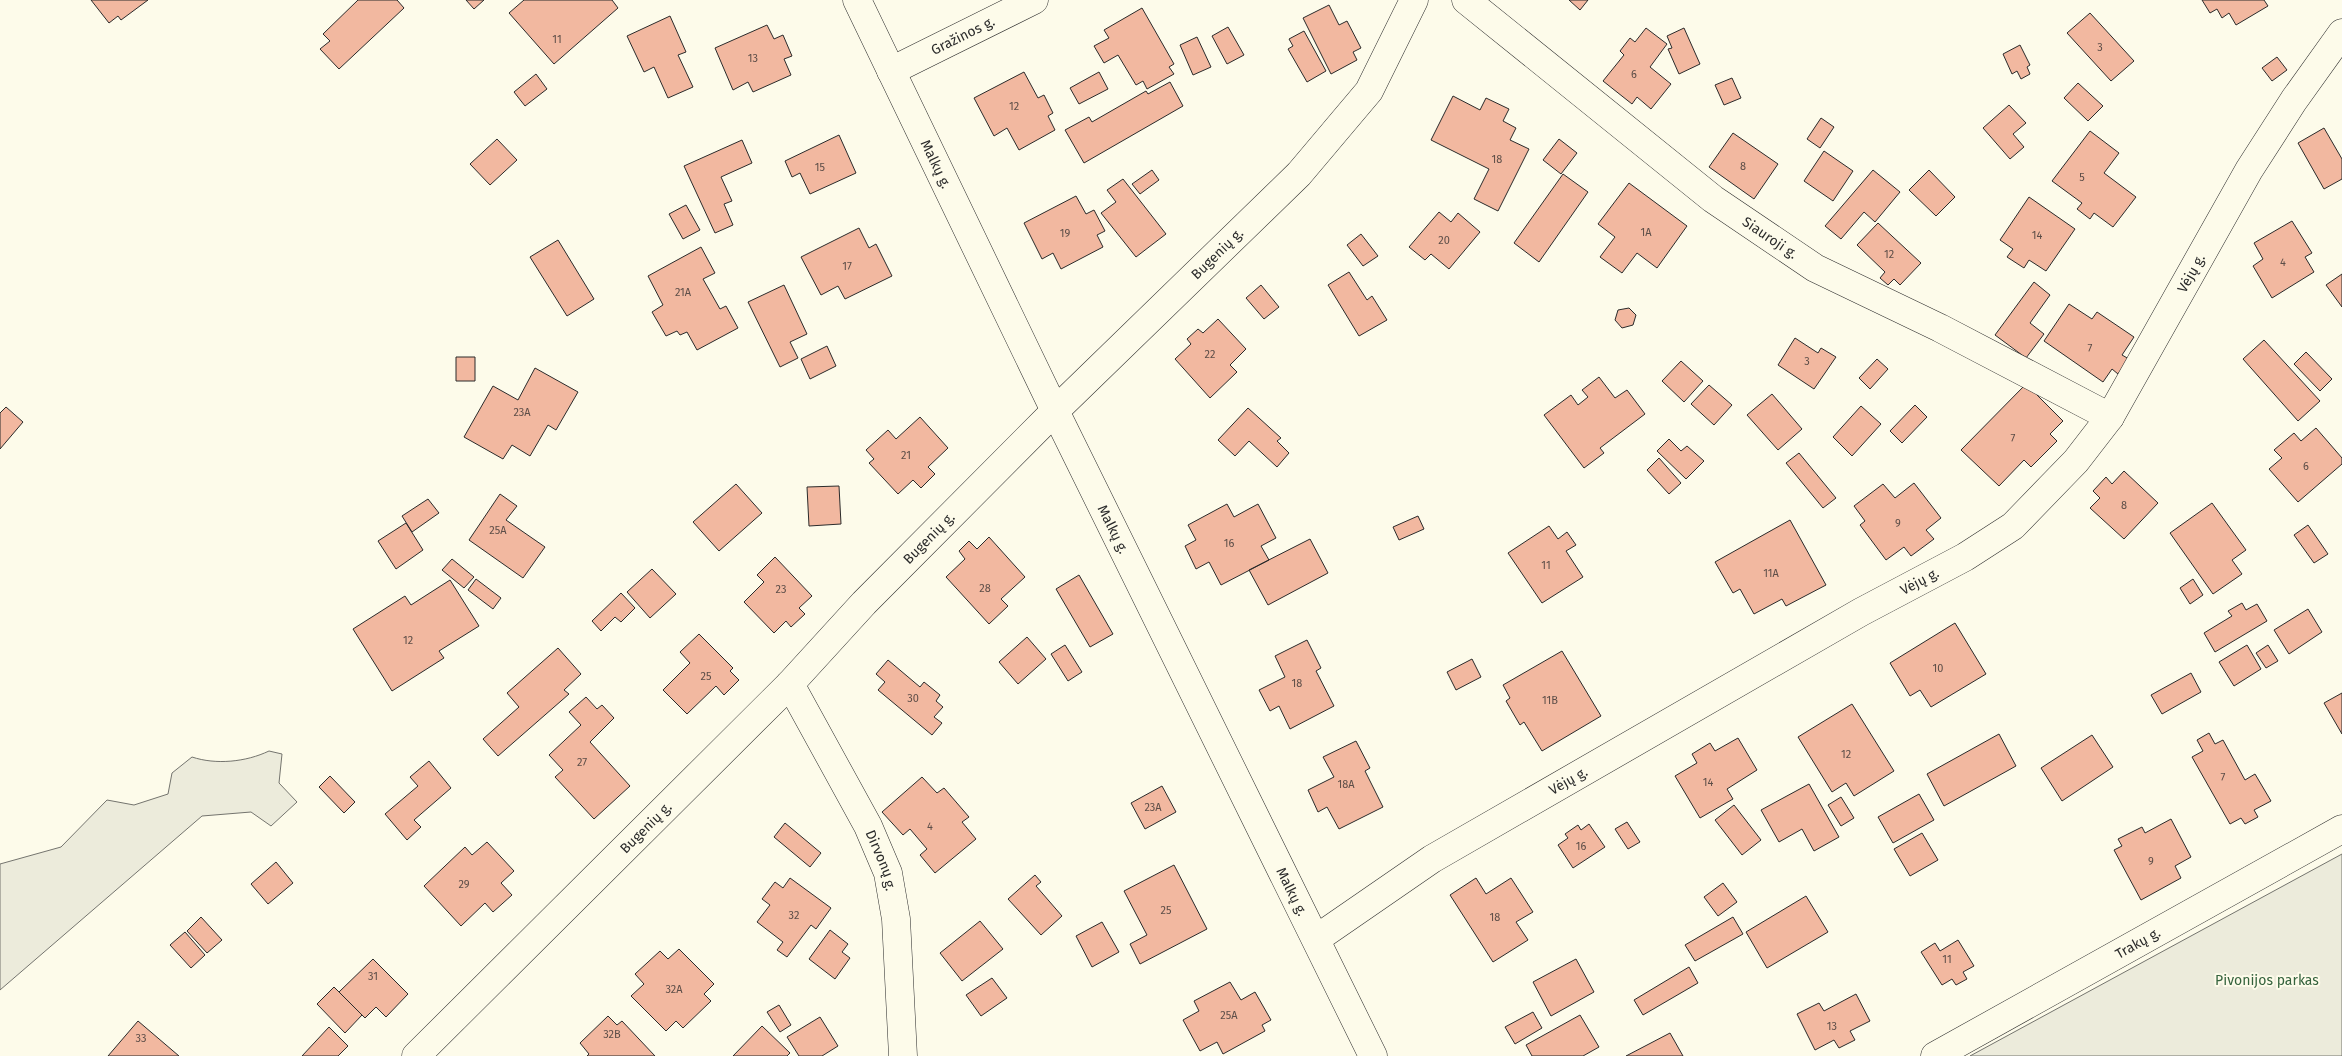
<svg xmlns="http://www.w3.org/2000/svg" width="2342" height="1056" viewBox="0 0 2342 1056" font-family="'Fira Sans',sans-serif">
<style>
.green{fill:#ecebdb;stroke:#74746e}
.building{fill:#f2b8a0;stroke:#2b2b2b}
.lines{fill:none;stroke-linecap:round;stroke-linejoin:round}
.street-casing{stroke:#2b2b2b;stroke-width:29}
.street{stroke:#fdfbea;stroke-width:28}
.labels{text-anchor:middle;stroke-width:4;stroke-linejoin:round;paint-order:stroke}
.number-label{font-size:11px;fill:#5d4e48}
.street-label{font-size:14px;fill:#2b2b2b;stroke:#fdfbea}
.park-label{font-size:14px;fill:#34623c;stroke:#fdfbea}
</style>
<rect width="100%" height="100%" fill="#fdfbea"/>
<!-- green -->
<path class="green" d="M269 751 282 754 279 783 297 802 271 826 251 812 202 816 0 990V864L61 847 107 800 134 805 168 794 172 773 192 757C216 765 246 762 269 751Z
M2342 854V1056H1970Z"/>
<!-- building -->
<path class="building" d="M91 0H148L121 20 118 16 109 23Z
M358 0H397L404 8 339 69 320 49 330 41 323 34Z
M466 0H484L474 9Z
M524 0H612L618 8 554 64 509 13Z
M1569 0H1588L1580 10Z
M2202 0H2264L2268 6 2236 25 2229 13 2222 18 2217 9 2210 13Z
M1329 5 1339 25 1347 21 1361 48 1353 52 1357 60 1331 74 1303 18Z
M1142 8 1174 64 1169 67 1174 74 1147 89 1143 81 1136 85 1118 55 1104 63 1094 46 1109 38 1104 30Z
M2090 13 2134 61 2111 81 2067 33Z
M670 16 686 52 678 55 693 87 668 98 654 67 644 72 627 36Z
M767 25 774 39 783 35 792 56 784 59 791 75 753 92 748 82 733 90 715 48Z
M1228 27 1244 55 1227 64 1212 36Z
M1646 28 1667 44 1650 67 1671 84 1651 109 1637 97 1632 104 1603 81 1624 55 1620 51 1630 38 1635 42Z
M1684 28 1700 64 1679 74 1668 49 1672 48 1667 36Z
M1304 31 1326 71 1307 82 1288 49 1293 46 1289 39Z
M1197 37 1211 67 1193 75 1180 45Z
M2020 45 2030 65 2027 67 2030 74 2021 79 2017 71 2012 74 2003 54Z
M2277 57 2287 70 2272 81 2262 68Z
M1024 72 1038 98 1044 95 1053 113 1048 116 1055 130 1019 150 1007 128 994 136 974 98Z
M1099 72 1108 89 1079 104 1070 88Z
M536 74 547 89 525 106 514 92Z
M1732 78 1741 98 1724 105 1715 85Z
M1170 82 1183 106 1084 163 1065 130 1089 117 1092 122 1146 91 1148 94Z
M2078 83 2103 106 2088 121 2064 98Z
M1453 96 1480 110 1486 98 1509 109 1503 121 1516 128 1510 140 1529 149 1498 211 1474 199 1489 169 1431 140Z
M2009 105 2026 123 2013 134 2024 147 2010 159 1983 128Z
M1821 118 1834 127 1820 148 1807 139Z
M2324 128 2342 159V179L2324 189 2298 143Z
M2090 131 2119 153 2104 173 2136 197 2113 227 2094 213 2090 219 2077 209 2082 203 2052 181Z
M1733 133 1778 164 1754 199 1709 167Z
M839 135 856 173 810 194 800 173 792 177 785 161Z
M497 139 517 160 490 185 470 164Z
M1559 139 1577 153 1561 174 1543 160Z
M742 140 752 163 721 177 732 201 724 204 733 225 715 233 684 166Z
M1824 151 1853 171 1833 201 1804 181Z
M1152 170 1159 180 1140 194 1132 184Z
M1873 170 1900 192 1875 222 1864 212 1841 239 1825 226Z
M1929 170 1955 197 1936 216 1909 190Z
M1563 174 1588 192 1539 262 1514 243Z
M1123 179 1166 234 1136 257 1101 213 1116 202 1107 190Z
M1629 183 1687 226 1657 268 1637 253 1622 273 1600 257 1615 237 1598 224Z
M1076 196 1086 214 1094 210 1105 231 1097 235 1103 247 1061 269 1053 253 1042 259 1024 223Z
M2029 197 2075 229 2046 271 2029 260 2024 268 2007 257 2013 249 2000 240Z
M686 205 700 230 683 239 669 214Z
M1439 212 1451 222 1458 213 1480 232 1449 269 1431 254 1425 260 1409 247Z
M2292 221 2312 253 2305 257 2314 272 2272 298 2253 266 2263 259 2254 243Z
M1878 223 1921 263 1900 285 1894 279 1888 285 1880 278 1885 272 1857 245Z
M859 228 869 248 876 244 892 276 845 299 838 286 821 295 801 257Z
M1361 234 1378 256 1363 266 1347 245Z
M558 240 594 299 567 316 530 257Z
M701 247 715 273 703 279 720 309 726 306 738 328 697 350 687 332 680 335 677 331 666 336 652 312 663 305 648 276Z
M1349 272 1367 300 1372 296 1387 320 1359 336 1328 285Z
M2342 274V307L2326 285Z
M2034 282 2050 295 2030 323 2044 334 2026 358 1995 335Z
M784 285 807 334 790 342 798 358 780 367 748 302Z
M1261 285 1279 307 1264 319 1246 298Z
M2069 304 2092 319 2097 312 2134 337 2122 355 2129 359 2118 374 2112 369 2103 382 2044 341Z
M1629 308 1636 315 1633 325 1622 328 1615 320 1618 310Z
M1218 319 1246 349 1230 365 1237 372 1210 398 1175 359 1191 344 1187 339 1198 329 1203 333Z
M1795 338 1818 353 1821 348 1836 357 1814 389 1778 365Z
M2264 340 2320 401 2298 421 2243 359Z
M827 346 836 366 810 379 801 359Z
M2306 352 2332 379 2320 391 2294 364Z
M456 357H475V381H456Z
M1877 359 1888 369 1870 389 1859 378Z
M1681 361 1703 381 1684 402 1662 381Z
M535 368 578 392 556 430 548 425 530 456 512 445 503 459 464 437 493 386 518 400Z
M1599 377 1615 398 1627 390 1645 414 1600 448 1604 453 1584 468 1544 415 1571 395 1578 405 1588 397 1582 390Z
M2026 384 2063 421 2050 434 2057 441 2031 467 2024 460 1999 486 1961 450Z
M1709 385 1732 405 1714 425 1691 404Z
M1772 394 1802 429 1778 450 1747 415Z
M1915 405 1927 417 1902 443 1890 431Z
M1861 406 1881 424 1852 456 1833 437Z
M6 407 23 422 0 449V413Z
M1248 408 1281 438 1277 441 1289 453 1277 467 1249 441 1235 456 1218 440Z
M920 417 948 448 928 467 935 474 921 488 913 480 898 494 869 463 874 459 866 450 888 430 896 439Z
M2316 428 2342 458V464L2298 502 2269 469 2282 458 2274 450 2294 433 2301 441Z
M1669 439 1681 451 1687 446 1704 461 1686 479 1657 451Z
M1799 453 1836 498 1823 508 1786 463Z
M1659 458 1681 483 1669 494 1647 470Z
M2124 471 2158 503 2124 539 2090 508 2100 498 2093 491 2106 477 2112 484Z
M1914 483 1941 518 1926 530 1934 539 1911 556 1904 547 1886 560 1860 525 1865 521 1854 506 1883 484 1895 498Z
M736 484 762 513 719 551 693 522Z
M839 486 841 524 809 526 807 487Z
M500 494 517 506 506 520 545 547 523 578 469 540Z
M428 499 439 513 412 532 402 516Z
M2212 503 2246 550 2232 560 2242 574 2213 594 2170 533Z
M1227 504 1234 517 1258 504 1276 538 1261 546 1269 560 1221 585 1209 562 1196 569 1185 546 1196 540 1188 525Z
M1418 516 1424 529 1399 540 1393 527Z
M1790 520 1826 585 1786 606 1782 599 1754 614 1740 589 1733 593 1715 562Z
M406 523 423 550 396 569 378 541Z
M2308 525 2328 554 2314 563 2294 535Z
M1549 526 1558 539 1567 532 1576 545 1566 551 1583 577 1542 603 1508 553Z
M989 537 1025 577 1001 599 1008 606 989 624 946 577 965 559 959 551 969 541 977 549Z
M1310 539 1328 573 1268 605 1249 570Z
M775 557 812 596 799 608 805 614 791 627 786 621 774 633 744 602 764 582 757 575Z
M452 559 474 577 464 588 442 570Z
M652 569 676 594 650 618 627 592Z
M1079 575 1113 634 1090 647 1056 589Z
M476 579 501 598 493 609 468 590Z
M2193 579 2203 595 2190 604 2180 588Z
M450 580 479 626 439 651 444 658 392 691 353 629 405 596 411 605Z
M621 593 635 608 621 622 615 617 601 631 592 621Z
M2242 603 2246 610 2257 604 2267 621 2215 652 2204 633 2232 616 2228 611Z
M2308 609 2322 632 2289 654 2274 630Z
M1955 623 1986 674 1931 707 1920 690 1910 696 1890 663Z
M699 634 733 668 730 671 739 680 724 695 716 686 687 714 663 690 690 663 680 652Z
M1027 637 1046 659 1018 684 999 662Z
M1307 640 1321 668 1316 671 1334 706 1290 729 1279 706 1270 711 1259 690 1285 677 1275 656Z
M1065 645 1082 672 1068 681 1051 654Z
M2247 645 2261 669 2234 686 2219 662Z
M2268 645 2278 661 2266 668 2256 653Z
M558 648 581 674 564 690 569 694 498 756 483 739 519 707 507 693Z
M1562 651 1601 716 1542 751 1524 722 1520 725 1506 701 1510 698 1503 685Z
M1472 659 1481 677 1456 690 1447 672Z
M888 660 920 687 924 682 940 695 936 701 943 707 934 717 942 723 932 735 878 690 885 682 876 674Z
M2191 673 2201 692 2162 714 2151 695Z
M2342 693V734L2324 703Z
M586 697 597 709 602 705 614 718 590 742 630 786 594 819 555 777 563 770 549 755 581 725 569 712Z
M1852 704 1894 771 1854 796 1846 783 1832 792 1798 737Z
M2209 733 2215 744 2223 740 2245 780 2255 774 2271 801 2254 810 2258 817 2245 824 2241 818 2230 824 2192 757 2203 751 2197 740Z
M1999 734 2016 766 1944 806 1927 774Z
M2092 735 2113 767 2062 801 2041 768Z
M1738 738 1757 770 1727 789 1733 799 1700 818 1675 776 1697 763 1692 754 1710 743 1715 751Z
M1356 741 1370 768 1365 771 1383 807 1339 829 1327 807 1318 812 1308 790 1334 777 1323 757Z
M429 761 451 788 414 820 421 827 407 840 385 814 418 786 410 777Z
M330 776 355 802 344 813 319 787Z
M922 777 937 793 944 788 969 817 962 822 976 839 935 873 920 855 927 849 910 829 903 835 882 812Z
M1809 784 1839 837 1814 851 1802 829 1779 842 1761 810Z
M1162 786 1176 812 1145 829 1131 803Z
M1919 794 1934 820 1893 843 1878 817Z
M1841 797 1854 818 1841 826 1828 805Z
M1734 805 1761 840 1742 855 1715 820Z
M2171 819 2191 857 2175 866 2181 878 2141 900 2114 850 2122 846 2118 839 2142 827 2145 833Z
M1627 822 1640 842 1628 849 1615 829Z
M785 823 821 853 810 867 774 837Z
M1589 824 1605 847 1573 868 1558 845 1568 838 1565 834 1578 825 1581 830Z
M1922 833 1938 860 1910 876 1894 849Z
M487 842 514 871 501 883 512 895 493 912 485 903 461 926 424 886 465 847 472 855Z
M276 862 293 883 268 904 251 884Z
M1174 865 1207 929 1140 964 1130 944 1147 935 1124 891Z
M1035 875 1041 882 1036 886 1062 916 1041 935 1008 899Z
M790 878 831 908 816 929 811 925 787 957 777 950 783 942 757 922 770 905 762 899 775 882 783 888Z
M1476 878 1486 894 1511 878 1533 912 1516 922 1528 940 1493 962 1450 895Z
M1723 883 1737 902 1718 916 1704 897Z
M1806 896 1828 932 1767 968 1746 932Z
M201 917 222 940 207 953 187 931Z
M1733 917 1743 934 1695 961 1685 945Z
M980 921 1003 949 962 981 940 953Z
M1102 922 1119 952 1092 967 1076 936Z
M830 930 848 944 842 952 850 958 835 979 809 959Z
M185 932 205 955 191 968 170 945Z
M1958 940 1974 966 1963 972 1967 979 1956 985 1952 979 1942 985 1921 952 1935 943 1940 951Z
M679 949 714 984 704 994 711 1001 683 1028 676 1021 666 1031 631 996 644 984 635 974 660 951 668 959Z
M373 959 408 994 386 1017 376 1007 365 1018 339 992Z
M1576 959 1594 992 1551 1016 1533 982Z
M1689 967 1698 983 1643 1015 1634 1000Z
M992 978 1007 998 981 1016 966 995Z
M1230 982 1241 1000 1255 992 1271 1020 1262 1025 1265 1031 1223 1054 1217 1042 1200 1051 1183 1020 1199 1011 1194 1001Z
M334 987 362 1015 345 1033 317 1004Z
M1856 994 1870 1021 1850 1031 1855 1040 1839 1048 1834 1040 1815 1050 1797 1014 1819 1003 1824 1011Z
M779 1005 791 1025 780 1032 767 1012Z
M1533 1012 1542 1028 1515 1044 1505 1027Z
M1580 1015 1599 1047 1583 1056H1532L1526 1045Z
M608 1016 617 1025 622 1021 655 1056H587L589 1054 580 1043Z
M820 1017 838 1046 822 1056H799L787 1037Z
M138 1021 179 1056H108Z
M762 1026 790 1053 787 1056H733Z
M329 1027 348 1046 338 1056H302Z
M1670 1033 1683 1056H1626Z"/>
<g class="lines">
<defs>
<g id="street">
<path id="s1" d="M857 0 1055 411 1373 1056"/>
<path id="s2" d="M1466 0 1713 199 1815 268 1940 328 2110 417"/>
<path id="s3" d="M891 71 1034 0"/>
<path id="s4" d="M790 684 868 826 888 873 896 919 903 1056"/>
<path id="s5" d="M1316 939 1432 859 1861 612 1965 557 2013 526 2076 461 2110 417 2249 170 2294 100 2342 33"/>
<path id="s6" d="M416 1056 790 684 864 603 1055 411 1299 174 1369 91 1414 0"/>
<path id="s7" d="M1935 1056 2342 829"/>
</g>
</defs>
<!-- street casing -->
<use href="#street" class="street-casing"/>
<!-- street -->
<use href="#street" class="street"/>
</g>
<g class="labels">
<!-- number labels -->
<g class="number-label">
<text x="557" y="43">11</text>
<text x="2100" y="51">3</text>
<text x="753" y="62">13</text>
<text x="1634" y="78">6</text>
<text x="1014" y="110">12</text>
<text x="1497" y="163">18</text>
<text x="1743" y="170">8</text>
<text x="820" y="171">15</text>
<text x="2082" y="181">5</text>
<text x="1646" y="236">1A</text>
<text x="1065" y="237">19</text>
<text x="2037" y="239">14</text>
<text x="1444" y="244">20</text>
<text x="1889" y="258">12</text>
<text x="2283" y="266">4</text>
<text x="847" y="270">17</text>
<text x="683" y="296">21A</text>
<text x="2090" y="352">7</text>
<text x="1210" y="358">22</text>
<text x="1807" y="365">3</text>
<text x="522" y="416">23A</text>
<text x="2013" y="442">7</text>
<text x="906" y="459">21</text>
<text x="2306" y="470">6</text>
<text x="2124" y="509">8</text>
<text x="1898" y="527">9</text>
<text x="498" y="534">25A</text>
<text x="1229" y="547">16</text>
<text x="1546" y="569">11</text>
<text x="1771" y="577">11A</text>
<text x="985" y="592">28</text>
<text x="781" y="593">23</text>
<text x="408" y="644">12</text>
<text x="1938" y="672">10</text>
<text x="706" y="680">25</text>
<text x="1297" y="687">18</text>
<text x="913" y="702">30</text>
<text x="1550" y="704">11B</text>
<text x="1846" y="758">12</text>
<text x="582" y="766">27</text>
<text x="2223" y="781">7</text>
<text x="1708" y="786">14</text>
<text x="1346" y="788">18A</text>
<text x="1153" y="811">23A</text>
<text x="930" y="830">4</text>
<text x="1581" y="850">16</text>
<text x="2151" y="865">9</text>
<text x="464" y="888">29</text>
<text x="1166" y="914">25</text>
<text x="794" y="919">32</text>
<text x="1495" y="921">18</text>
<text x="1947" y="963">11</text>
<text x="373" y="980">31</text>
<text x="674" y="993">32A</text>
<text x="1229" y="1019">25A</text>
<text x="1832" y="1030">13</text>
<text x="612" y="1038">32B</text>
<text x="141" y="1042">33</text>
</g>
<!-- street labels -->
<g class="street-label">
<text dy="5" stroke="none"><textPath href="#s3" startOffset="80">Gražinos g.</textPath></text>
<text dy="5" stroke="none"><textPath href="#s1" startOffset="182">Malkų g.</textPath></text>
<text dy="5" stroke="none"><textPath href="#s2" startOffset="386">Siauroji g.</textPath></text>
<text dy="5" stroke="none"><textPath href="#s6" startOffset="1134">Bugenių g.</textPath></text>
<text dy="5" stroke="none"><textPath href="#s5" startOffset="1122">Vėjų g.</textPath></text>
<text dy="5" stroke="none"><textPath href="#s1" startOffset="588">Malkų g.</textPath></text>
<text dy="5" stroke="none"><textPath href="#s6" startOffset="729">Bugenių g.</textPath></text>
<text dy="5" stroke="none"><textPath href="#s5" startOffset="702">Vėjų g.</textPath></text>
<text dy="5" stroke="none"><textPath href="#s5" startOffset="298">Vėjų g.</textPath></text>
<text dy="5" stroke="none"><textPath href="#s6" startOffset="324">Bugenių g.</textPath></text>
<text dy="5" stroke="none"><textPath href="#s4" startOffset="199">Dirvonų g.</textPath></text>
<text dy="5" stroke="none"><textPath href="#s1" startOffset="992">Malkų g.</textPath></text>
<text dy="5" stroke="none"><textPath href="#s7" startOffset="232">Trakų g.</textPath></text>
</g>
<!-- park labels -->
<g class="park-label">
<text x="2267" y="985">Pivonijos parkas</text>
</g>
</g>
</svg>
